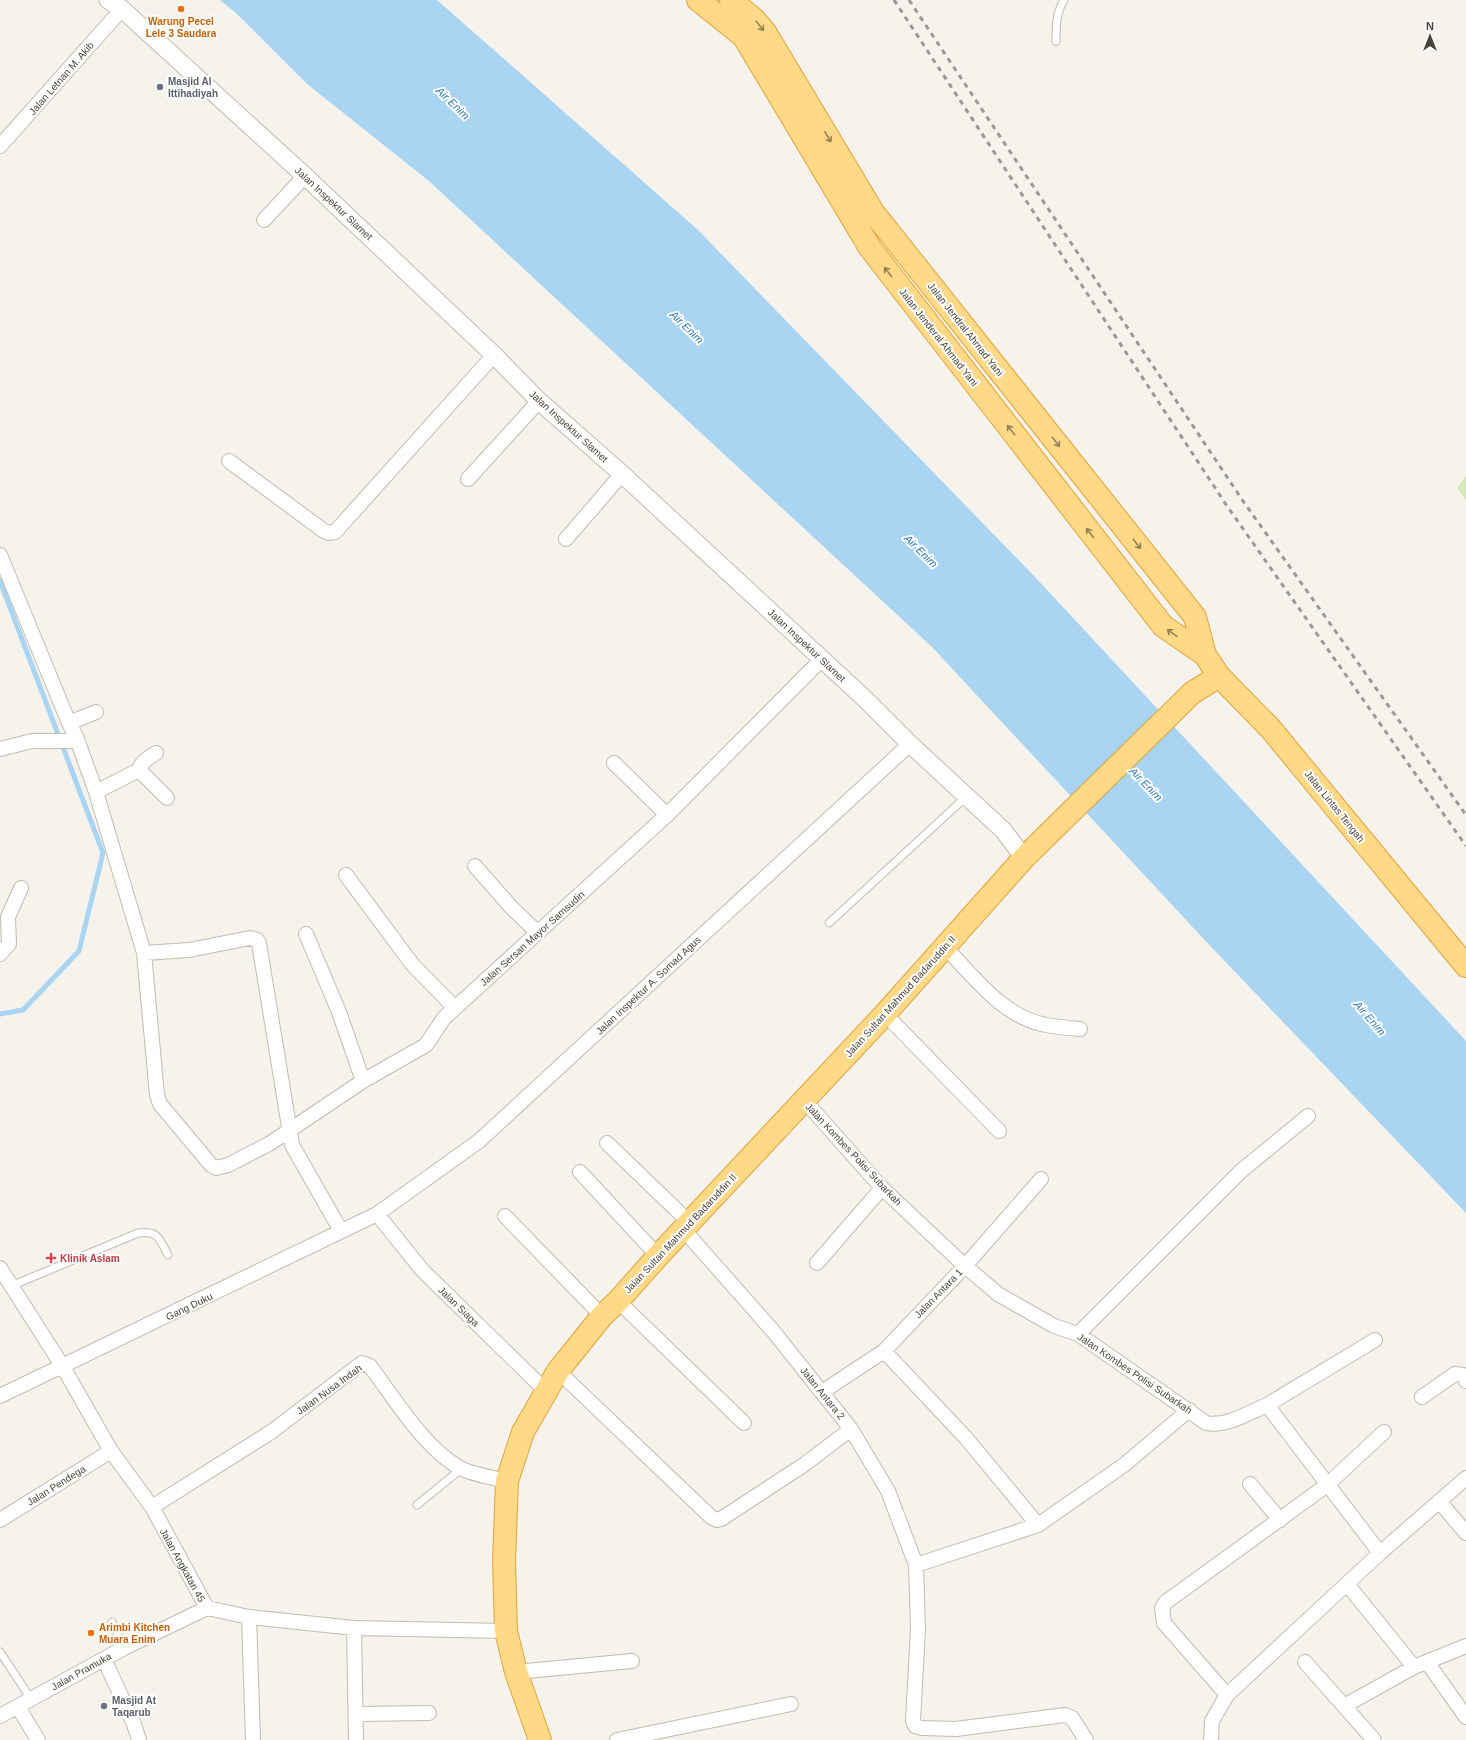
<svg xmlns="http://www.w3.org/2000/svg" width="1466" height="1740" viewBox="0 0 1466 1740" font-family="Helvetica,sans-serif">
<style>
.green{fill:#d2eab5}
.water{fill:#a9d4f2}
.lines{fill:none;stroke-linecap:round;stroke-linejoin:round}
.stream{stroke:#a9d4f2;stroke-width:5}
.service-casing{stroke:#c2bbae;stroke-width:9}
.minor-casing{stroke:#c2bbae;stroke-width:16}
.tertiary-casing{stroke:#c2bbae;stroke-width:19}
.trunk-casing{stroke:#e0a43c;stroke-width:24}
.service{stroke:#fff;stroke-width:7}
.minor{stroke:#fff;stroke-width:14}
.tertiary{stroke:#fff;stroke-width:17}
.trunk{stroke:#ffd985;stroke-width:22}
.rail{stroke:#9a9a9a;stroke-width:3;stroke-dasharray:5 5;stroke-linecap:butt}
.oneway{stroke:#938057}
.food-dot{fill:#e8710a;stroke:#fff;stroke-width:1.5}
.worship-dot{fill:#6b7280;stroke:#fff;stroke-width:1.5}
.health-dot{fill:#e0444e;stroke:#fff;stroke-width:1.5}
.labels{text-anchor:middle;stroke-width:4;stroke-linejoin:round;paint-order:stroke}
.food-label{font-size:10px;font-weight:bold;fill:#c56008;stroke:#fff}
.street-label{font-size:10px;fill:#4b4439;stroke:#fff}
.worship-label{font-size:10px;font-weight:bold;fill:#5b616d;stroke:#fff;text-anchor:start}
.health-label{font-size:10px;font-weight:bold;fill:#be3a42;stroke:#fff;text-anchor:start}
.water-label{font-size:11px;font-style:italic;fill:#2e7ab2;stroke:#fff}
</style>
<rect width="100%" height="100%" fill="#f6f3ec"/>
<!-- green -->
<path class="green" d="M1466 476V500L1457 488Z"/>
<!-- water -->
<path class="water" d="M220 0H437L697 229 1036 578 1466 1041V1213L1215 951 932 647 429 181 307 84 236 13Z"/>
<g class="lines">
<!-- stream -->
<path class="stream" d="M0 581 103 853 79 951 23 1010 0 1014"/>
<defs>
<path id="service" d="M1056 41C1056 26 1056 13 1064 0
M829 923 967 796
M11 1286 138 1233C158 1230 159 1238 168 1255
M417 1505 461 1469
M112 1622 124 1648
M0 1652 31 1699"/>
<path id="minor" d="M0 146 122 9
M264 220 305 176
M229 461 324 531 329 533 335 532 494 355
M468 479 539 401
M566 539 622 474
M0 555 69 723
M96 712 69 723 77 739 96 792 144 953 157 1095 160 1104 211 1165 216 1168 228 1165 269 1144 363 1081 426 1045 444 1018 455 1008 667 815 822 659
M0 749 32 741H71L77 739
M614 763 667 815
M139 770 167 798
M96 792 139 770C141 761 149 758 156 753
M475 866 510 906 537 932
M346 875 412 964 455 1008
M306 934 339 1012 363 1081
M945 947C974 977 1003 1017 1046 1025 1057 1027 1069 1028 1080 1029
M144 953 189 950 250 938 257 940 259 943 292 1145 341 1231
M0 954 9 944 8 917 21 888
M885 1014 999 1131
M804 1100 882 1188 965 1266 998 1294 1054 1326 1078 1334 1206 1423C1226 1427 1248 1413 1267 1405L1380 1553
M607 1143 690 1223
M580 1172 658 1256
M377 1214 422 1270 547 1392
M505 1216 602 1316
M817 1263 882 1188
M0 1268 63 1367 111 1451 152 1507 207 1608 249 1617 354 1628 506 1631
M618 1301 744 1423
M1078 1334 1241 1171 1308 1116
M884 1351 966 1438 1038 1525
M558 1371 711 1517 717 1520 721 1519 805 1464 851 1429 773 1331 683 1229
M822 1392 884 1351 965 1266 1041 1179
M0 1396 377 1214 479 1141 910 744
M1422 1397 1455 1374 1463 1375 1466 1381
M1267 1405 1375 1340
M851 1429 888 1491 916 1565
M1250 1484 1280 1520
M1439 1501 1466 1533
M152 1507 271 1432 362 1363 370 1366C395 1399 424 1448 460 1468 471 1474 494 1478 507 1481
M0 1520 111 1451
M1347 1584 1414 1667
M249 1617 253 1740
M354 1628 356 1740
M104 1659 134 1724 139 1740
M1305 1662 1374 1740
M1427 1662 1466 1717
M516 1672 632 1661
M1227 1695 1164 1623 1162 1608 1166 1602 1327 1485 1384 1432
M1344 1706 1414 1667 1466 1646
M18 1707 38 1740
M356 1714 429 1713
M0 1716 124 1648 207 1608
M617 1740 791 1704
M1086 1740 1072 1718 1065 1715 956 1729 922 1728 915 1726 913 1721 918 1628 916 1565 1038 1525 1124 1465 1189 1410
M1211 1740 1212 1721 1227 1695 1380 1553 1466 1478"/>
<path id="tertiary" d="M108 0 122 9 305 176 494 355 539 401 622 474 864 698 910 744 1003 830 1024 858"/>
<path id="trunk" d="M698 0 744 37 870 248 1163 626 1205 655
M731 0 755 20 765 32 873 212 1195 617 1205 655 1219 676
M540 1740 516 1672 506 1631 504 1561 507 1481 523 1432 558 1371 602 1316 618 1301 658 1256 885 1014 1024 858 1192 693 1219 676 1270 728 1466 966"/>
</defs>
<!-- service casing -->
<use href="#service" class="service-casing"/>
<!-- minor casing -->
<use href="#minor" class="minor-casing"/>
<!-- tertiary casing -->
<use href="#tertiary" class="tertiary-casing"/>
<!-- trunk casing -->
<use href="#trunk" class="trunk-casing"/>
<!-- service -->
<use href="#service" class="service"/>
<!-- minor -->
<use href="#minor" class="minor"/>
<!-- tertiary -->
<use href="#tertiary" class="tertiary"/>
<!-- trunk -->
<use href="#trunk" class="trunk"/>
<!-- rail -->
<path class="rail" d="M894 0 1227 506 1466 846
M909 0 1243 501 1466 815"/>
</g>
<!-- one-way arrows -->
<defs><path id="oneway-shaft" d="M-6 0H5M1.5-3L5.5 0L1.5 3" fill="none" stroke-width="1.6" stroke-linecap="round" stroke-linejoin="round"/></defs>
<g class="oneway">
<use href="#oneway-shaft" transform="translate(760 26) rotate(51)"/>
<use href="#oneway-shaft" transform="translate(828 137) rotate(59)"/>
<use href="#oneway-shaft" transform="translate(888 272) rotate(-128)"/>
<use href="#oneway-shaft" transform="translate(1011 430) rotate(-128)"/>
<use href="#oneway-shaft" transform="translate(1056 442) rotate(52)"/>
<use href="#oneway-shaft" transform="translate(1090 533) rotate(-128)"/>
<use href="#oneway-shaft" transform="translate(1137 544) rotate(52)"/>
<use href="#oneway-shaft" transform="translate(1172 633) rotate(-145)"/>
</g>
<!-- markers -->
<g class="food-dot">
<circle cx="181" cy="9" r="4"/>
<circle cx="91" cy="1633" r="4"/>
</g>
<g class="worship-dot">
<circle cx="160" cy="87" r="4"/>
<circle cx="104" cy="1706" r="4"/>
</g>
<path class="health-dot" d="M49 1252h4v4h4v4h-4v4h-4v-4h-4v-4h4z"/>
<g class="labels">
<!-- food labels -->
<g class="food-label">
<text x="181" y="25">Warung Pecel<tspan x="181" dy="12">Lele 3 Saudara</tspan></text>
<text x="99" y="1631" text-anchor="start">Arimbi Kitchen<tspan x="99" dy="12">Muara Enim</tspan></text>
</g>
<!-- street labels -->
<g class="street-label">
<text transform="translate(61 78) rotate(-49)" y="4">Jalan Letnan M. Akib</text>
<text transform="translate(334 203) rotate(43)" y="4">Jalan Inspektur Slamet</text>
<text transform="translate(966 329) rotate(52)" y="4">Jalan Jendral Ahmad Yani</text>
<text transform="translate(939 337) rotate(52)" y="4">Jalan Jenderal Ahmad Yani</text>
<text transform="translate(569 426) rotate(42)" y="4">Jalan Inspektur Slamet</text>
<text transform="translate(807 645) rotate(43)" y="4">Jalan Inspektur Slamet</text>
<text transform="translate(1335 806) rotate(51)" y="4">Jalan Lintas Tengah</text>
<text transform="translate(532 938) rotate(-42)" y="4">Jalan Sersan Mayor Samsudin</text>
<text transform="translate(648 985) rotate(-43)" y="4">Jalan Inspektur A. Somad Agus</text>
<text transform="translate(900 996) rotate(-48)" y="4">Jalan Sultan Mahmud Badaruddin II</text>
<text transform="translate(854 1154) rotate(47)" y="4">Jalan Kombes Polisi Subarkah</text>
<text transform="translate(680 1233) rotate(-47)" y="4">Jalan Sultan Mahmud Badaruddin II</text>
<text transform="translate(938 1293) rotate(-46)" y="4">Jalan Antara 1</text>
<text transform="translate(189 1306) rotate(-26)" y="4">Gang Duku</text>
<text transform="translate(459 1306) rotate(44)" y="4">Jalan Siaga</text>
<text transform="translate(1135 1373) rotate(34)" y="4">Jalan Kombes Polisi Subarkah</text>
<text transform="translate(329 1389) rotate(-36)" y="4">Jalan Nusa Indah</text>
<text transform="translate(823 1393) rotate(51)" y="4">Jalan Antara 2</text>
<text transform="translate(56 1485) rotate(-32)" y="4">Jalan Pendega</text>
<text transform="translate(183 1565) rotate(61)" y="4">Jalan Angkatan 45</text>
<text transform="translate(81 1671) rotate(-29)" y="4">Jalan Pramuka</text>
</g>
<!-- worship labels -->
<g class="worship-label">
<text x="168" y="85">Masjid Al<tspan x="168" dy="12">Ittihadiyah</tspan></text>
<text x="112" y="1704">Masjid At<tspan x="112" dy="12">Taqarub</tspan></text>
</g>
<!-- health labels -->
<g class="health-label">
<text x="60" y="1262">Klinik Aslam</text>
</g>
<!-- water labels -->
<g class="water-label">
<text transform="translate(453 103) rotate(44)" y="4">Air Enim</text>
<text transform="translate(687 327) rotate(44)" y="4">Air Enim</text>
<text transform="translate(921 551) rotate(45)" y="4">Air Enim</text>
<text transform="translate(1146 784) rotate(46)" y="4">Air Enim</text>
<text transform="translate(1370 1018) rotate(49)" y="4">Air Enim</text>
</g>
</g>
<!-- north arrow -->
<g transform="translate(1430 36)" stroke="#ffffff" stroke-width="3" paint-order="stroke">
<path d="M0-3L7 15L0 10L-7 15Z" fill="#4b4439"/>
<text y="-6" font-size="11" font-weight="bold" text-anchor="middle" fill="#4b4439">N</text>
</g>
</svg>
